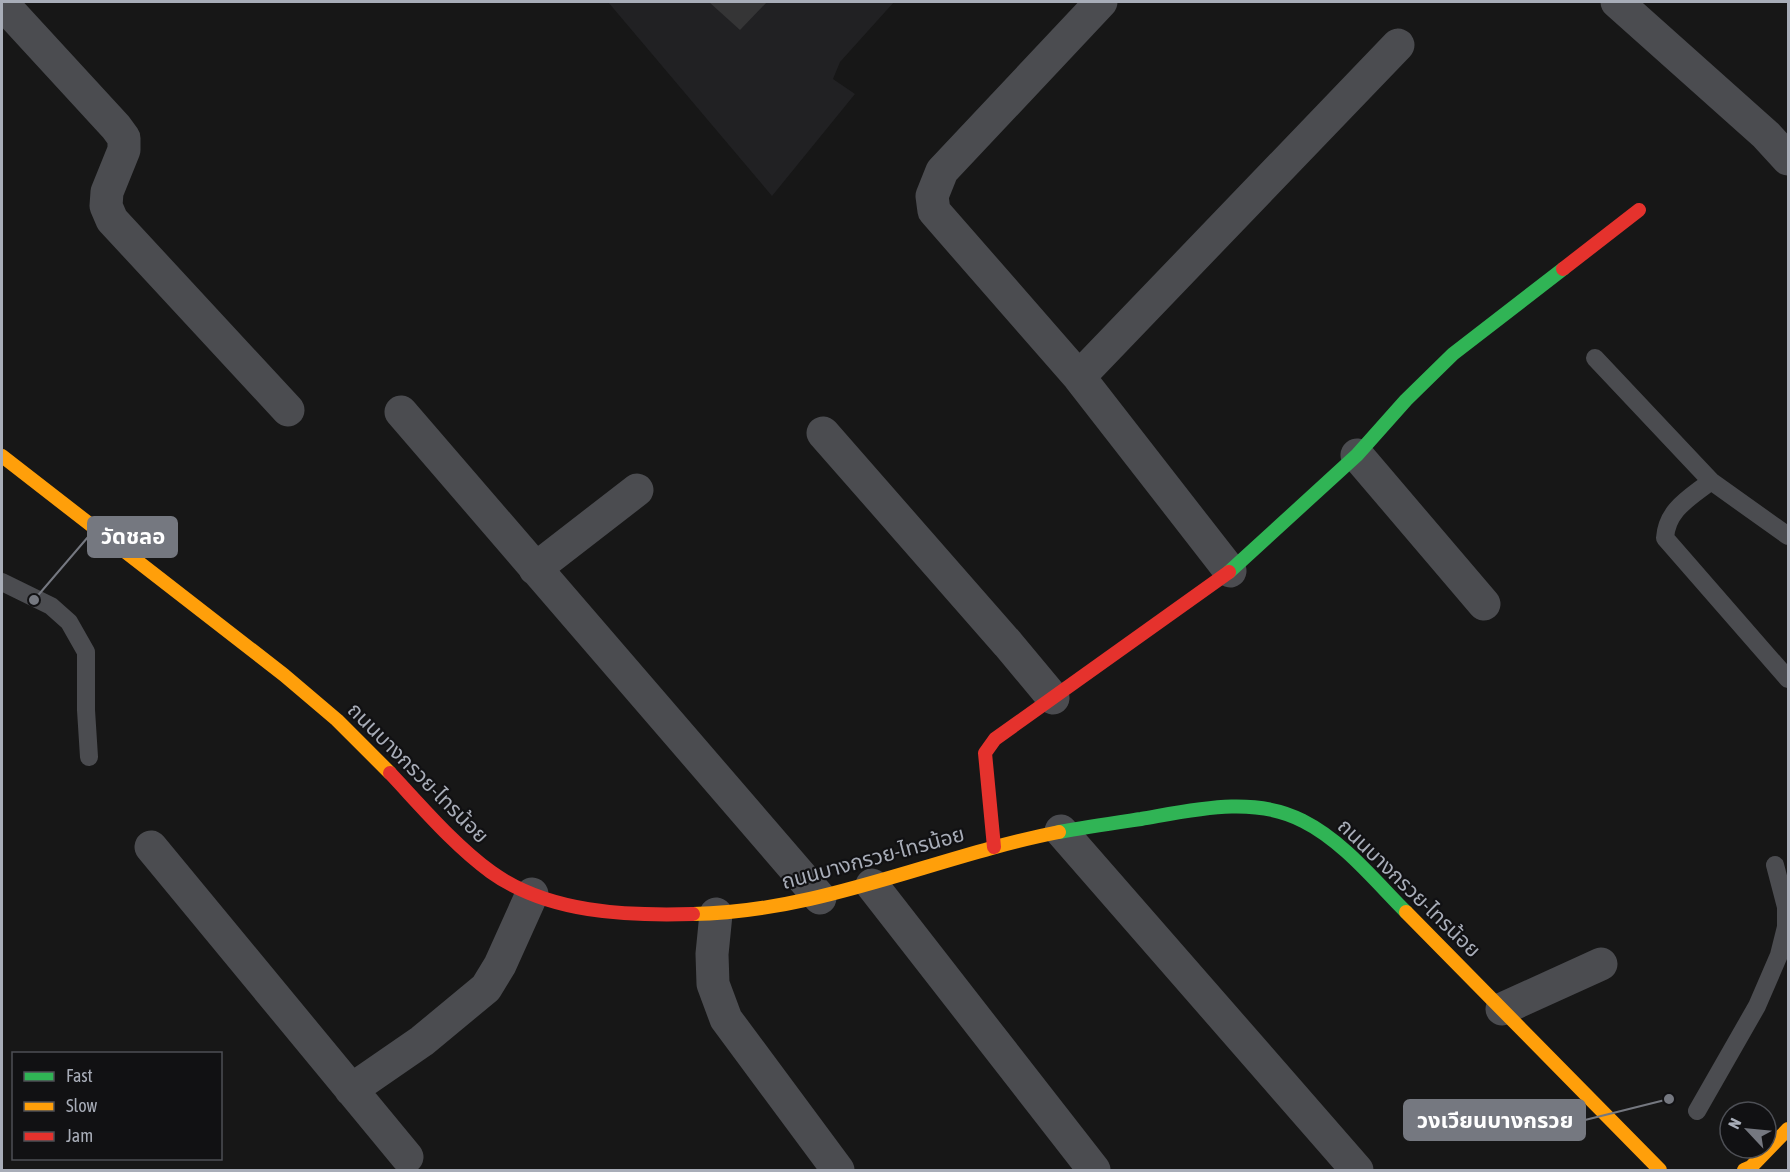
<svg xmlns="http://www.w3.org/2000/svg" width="1790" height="1172" viewBox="0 0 1790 1172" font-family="'Asap Condensed','Noto Sans Thai',sans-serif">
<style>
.built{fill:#212123}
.building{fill:#353536}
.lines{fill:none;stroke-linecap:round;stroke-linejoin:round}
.lane{stroke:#4b4c50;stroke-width:18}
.street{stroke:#4b4c50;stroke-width:33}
.fast{stroke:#30b455;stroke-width:14}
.slow{stroke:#ff9f0a;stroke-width:14}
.jam{stroke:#e5322d;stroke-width:14}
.labels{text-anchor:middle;stroke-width:4.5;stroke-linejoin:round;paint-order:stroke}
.street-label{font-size:21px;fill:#a8adb8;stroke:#111113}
.leader{fill:none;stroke:#757880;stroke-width:2}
.callout-dot{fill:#757880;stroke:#111113;stroke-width:2}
.callout{fill:#757880;stroke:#757880;stroke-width:2}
.callout-label{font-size:22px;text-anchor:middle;font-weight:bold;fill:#fff}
</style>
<rect width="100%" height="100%" fill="#171717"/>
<!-- built -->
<path class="built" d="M608 2H894L840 62 833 79 855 94 772 196Z"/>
<!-- building -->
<path class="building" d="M709 2H767L740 30Z"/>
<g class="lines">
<!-- lane -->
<path class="lane" d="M1595 358 1711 481 1788 536
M1711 481C1690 498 1667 509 1665 538L1788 679
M2 582 51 606 69 622 86 652V710L89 757
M1697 1111 1757 1006 1779 955 1786 927V907L1775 865"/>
<!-- street -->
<path class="street" d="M1101 2 942 171 932 196 934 211 1079 377 1230 571
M1617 2 1766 135 1788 159
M2 3 116 127 124 138V150L107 192 106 206 112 220 288 410
M1079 377 1398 45
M401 412 820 898
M823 433 1008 644 1053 698
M1357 455 1484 604
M535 569 637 490
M1061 831 1357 1170
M151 847 407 1157
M872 885 1094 1170
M716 914 712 954 713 984 726 1019 838 1170
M1502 1009 1601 964
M351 1090 422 1041 486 988 500 965 532 894"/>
<!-- fast -->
<path class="fast" d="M1229 572 1357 455 1406 400 1453 354 1563 269
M1059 832C1086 827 1114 823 1141 819 1193 810 1254 795 1303 821 1343 841 1375 881 1406 912"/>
<!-- slow -->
<path class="slow" d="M2 456 284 675 337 720 390 773
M1406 912 1660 1170
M693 914C821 912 936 856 1059 832
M1744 1170 1751 1167 1788 1129"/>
<!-- jam -->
<path class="jam" d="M1563 269 1639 210
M390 773C422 807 453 844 491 872 548 913 626 916 693 914
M994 847 985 753 995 739 1229 572"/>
</g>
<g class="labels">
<!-- street labels -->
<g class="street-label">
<text transform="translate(418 773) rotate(45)" y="7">ถนนบางกรวย-ไทรน้อย</text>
<text transform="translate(873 858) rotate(-15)" y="7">ถนนบางกรวย-ไทรน้อย</text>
<text transform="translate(1409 888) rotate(44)" y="7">ถนนบางกรวย-ไทรน้อย</text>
</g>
</g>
<!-- callouts -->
<path class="leader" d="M34 600L88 537M1669 1099L1585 1120"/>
<g class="callout-dot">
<circle cx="34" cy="600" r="6"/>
<circle cx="1669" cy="1099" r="6"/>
</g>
<g class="callout">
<rect x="88" y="517" width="89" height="40" rx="6"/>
<rect x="1404" y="1100" width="181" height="40" rx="6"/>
</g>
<g class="callout-label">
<text x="133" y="544">วัดชลอ</text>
<text x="1495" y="1128">วงเวียนบางกรวย</text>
</g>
<!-- border -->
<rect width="1790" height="1172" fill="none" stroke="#a8adb8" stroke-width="6"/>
<!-- legend -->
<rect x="12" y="1052" width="210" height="108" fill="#111113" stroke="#4d4f55" stroke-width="1.5"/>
<rect x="24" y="1072" width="30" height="9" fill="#30b455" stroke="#4d4f55" stroke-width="1.5"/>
<text x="66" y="1082" font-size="18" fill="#a8adb8">Fast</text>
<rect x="24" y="1102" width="30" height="9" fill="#ff9f0a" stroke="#4d4f55" stroke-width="1.5"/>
<text x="66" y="1112" font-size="18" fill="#a8adb8">Slow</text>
<rect x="24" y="1132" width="30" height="9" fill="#e5322d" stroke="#4d4f55" stroke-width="1.5"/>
<text x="66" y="1142" font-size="18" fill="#a8adb8">Jam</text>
<!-- north arrow -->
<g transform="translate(1748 1130) rotate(296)"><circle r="28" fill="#111113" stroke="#4d4f55" stroke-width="1.5"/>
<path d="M0-4.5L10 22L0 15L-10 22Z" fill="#757880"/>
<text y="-9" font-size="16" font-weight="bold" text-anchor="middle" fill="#a8adb8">N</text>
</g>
</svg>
